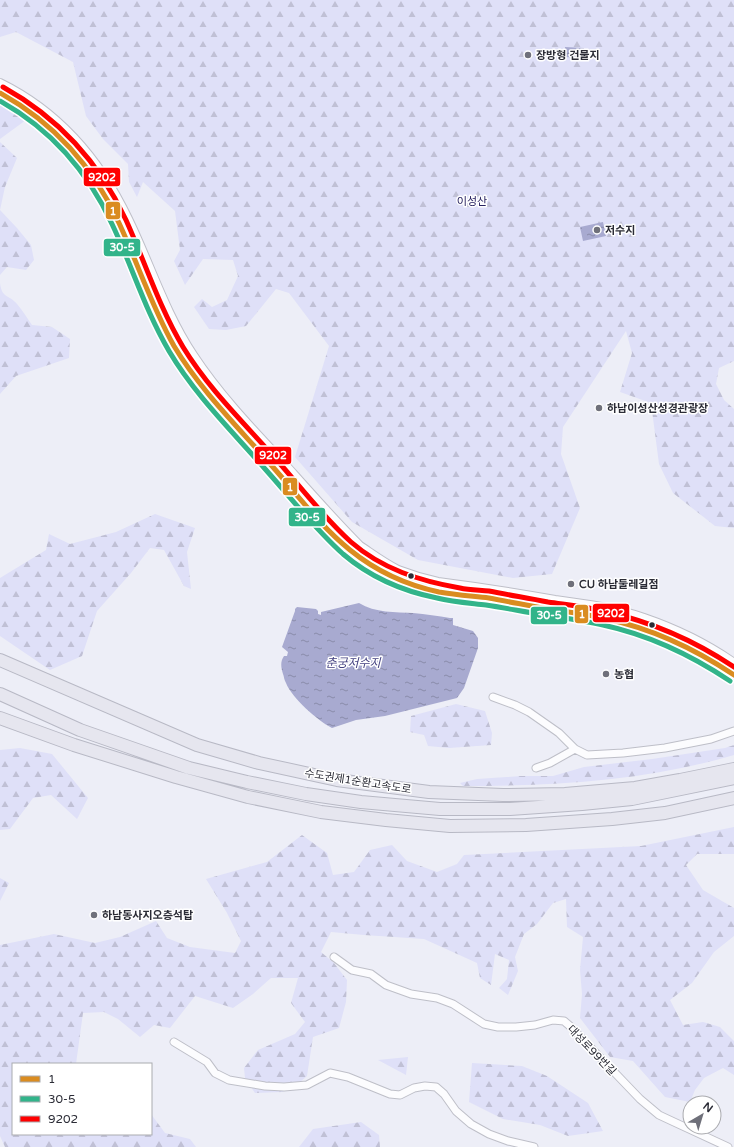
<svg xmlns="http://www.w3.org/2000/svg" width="734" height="1147" viewBox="0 0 734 1147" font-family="'Varela Round','Noto Sans KR',sans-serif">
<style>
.forest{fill:url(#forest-firs)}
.water{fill:url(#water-ripples)}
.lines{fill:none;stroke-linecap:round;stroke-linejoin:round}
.minor-casing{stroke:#bebfc8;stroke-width:9}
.tertiary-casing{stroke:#bebfc8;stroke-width:10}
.motorway-casing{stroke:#b8b9c5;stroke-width:14}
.minor{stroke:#fcfcfe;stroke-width:7}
.tertiary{stroke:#fcfcfe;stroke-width:8}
.motorway{stroke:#e6e6ef;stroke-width:12}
.bus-1-casing{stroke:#fff;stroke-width:8}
.bus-2-casing{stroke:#fff;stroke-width:8}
.bus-3-casing{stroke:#fff;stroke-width:8}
.bus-1{stroke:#da8c20;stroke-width:5}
.bus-2{stroke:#32b48a;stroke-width:5}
.bus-3{stroke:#f00;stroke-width:5}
.poi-dot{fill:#6f707a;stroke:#fff;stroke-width:1.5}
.bus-dot{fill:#2b2c36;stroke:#fff;stroke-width:1.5}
.labels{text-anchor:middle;stroke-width:3;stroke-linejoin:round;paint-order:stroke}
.poi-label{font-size:11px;font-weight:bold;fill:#2b2c36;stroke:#fff;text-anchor:start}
.park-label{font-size:11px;fill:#27215f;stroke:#fff}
.street-label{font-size:11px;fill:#2b2c36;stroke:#fff}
.water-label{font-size:12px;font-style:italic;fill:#413f7f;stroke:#fff}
.line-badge{stroke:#fff;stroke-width:1.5}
.badge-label{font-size:11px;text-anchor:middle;font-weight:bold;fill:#fff}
</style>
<defs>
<pattern id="forest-firs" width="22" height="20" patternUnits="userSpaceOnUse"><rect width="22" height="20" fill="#dfe0f8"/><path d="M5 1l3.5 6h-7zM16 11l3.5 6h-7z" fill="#c0c0d5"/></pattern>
<pattern id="water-ripples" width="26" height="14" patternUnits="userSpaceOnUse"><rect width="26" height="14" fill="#a8aad0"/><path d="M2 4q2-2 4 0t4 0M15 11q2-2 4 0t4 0" fill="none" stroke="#898baa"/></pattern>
</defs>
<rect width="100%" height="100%" fill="#edeef7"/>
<!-- forest -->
<path class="forest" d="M0 0H734V361L719 368 716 384 724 400 734 409V528L715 526 673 493 659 464 651 403 620 392 632 353 626 331 563 427 561 454 580 508 552 574 513 578 418 560 352 522 295 457 329 346 289 293 276 289 246 326 226 330 209 329 194 307 202 299 212 307 227 300 238 276 233 260 203 259 185 285 174 261 180 250 175 211 143 182 137 197 129 182 128 164 103 139 86 116 73 62 16 32 0 37Z
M0 105 26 120 0 139Z
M0 142 17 158 5 187 0 210 17 228 31 245 34 260 26 270 7 267 0 275Z
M0 283C2 299 9 294 17 304 23 311 27 318 32 325L52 327 70 339 69 358 16 376 0 394Z
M155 514 195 528 187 552 191 589 184 586 164 550 150 548 131 573 97 611 82 656 50 670 0 636V578L46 550 49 534 70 544 116 532Z
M456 704 485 711 492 733 491 745 449 748 428 746 424 735 410 732 411 716Z
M734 745V755C647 781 553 786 463 786L460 783 477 779 521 776H553L584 767 652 759 725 748Z
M20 748 52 754 88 798 77 819 51 795 33 798 10 829 0 830V750Z
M734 827V854H697L686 865 703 890 734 908V936L714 952 692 983 670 1000 683 1025 703 1022 720 1027 734 1041V1075L723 1068 704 1078 695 1090 690 1102 665 1097 633 1061 610 1057 580 1018 582 994 580 970 583 937 567 927 566 899 553 903 537 924 524 934 515 957 518 971 508 995 499 988 507 979 509 960 495 954 491 985 480 978 477 963 424 939 364 935 331 932 321 952 334 963 347 980 346 1002 339 1028 313 1037 307 1076 293 1088 282 1092 255 1093 245 1078 244 1068 258 1050 295 1034 305 1022 291 1003 298 978H271L253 994 233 1008 195 996 170 1028 154 1025 140 1037 118 1019 104 1012 83 1013 76 1064H13V1134H151V1114L165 1133 190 1139 196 1147H5L0 1136V945L54 934 95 943 120 937 156 921 167 938 190 947 235 953 241 941 227 913 206 879 267 862 302 835 327 853 333 875 354 872 370 850 392 845 407 861 437 872 457 864 464 855 641 846Z
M0 878 9 883 0 901Z
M408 1057 406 1075 378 1060Z
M472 1063 522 1066 547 1076 588 1103 603 1131 568 1136 540 1125 503 1119 469 1102Z
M361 1122 379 1135 380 1147H299L313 1129Z"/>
<!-- water -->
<path class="water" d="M565 47 584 48V58L564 57Z
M603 222 606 236 583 241 580 227Z
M359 603C375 613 396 612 413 613 426 614 438 616 450 618H453V625L473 631 478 638V648L464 688 457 698 385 716 356 720 332 728C317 720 292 698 286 683 284 680 284 676 283 674 281 667 280 662 284 656H287L288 652 282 647 295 611V609L297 607 316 609 318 611V614L321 615V612Z"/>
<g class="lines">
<defs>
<path id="minor" d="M493 697 515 705 529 712 559 733 575 749 587 755 623 753 665 748 711 739 734 731
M536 768 550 763 575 749
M334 957 352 970 371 974 386 985 411 994 437 998 453 1004 484 1024 498 1027H516L535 1025 553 1020 564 1021 571 1027 640 1099 659 1115 674 1122 728 1147
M174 1042 207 1062 215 1073 229 1080 265 1086 284 1087 307 1085 330 1073 348 1077 390 1094 400 1095 414 1088 425 1086 436 1087 444 1094 456 1111 471 1124 489 1134 508 1141 534 1147"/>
<path id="tertiary" d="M0 83C59 112 100 160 128 219 150 264 165 313 193 355 218 393 249 426 280 459 306 488 332 518 360 546 372 554 384 563 398 570 411 575 424 579 438 582 477 587 516 593 555 600 585 604 616 608 644 618 676 629 707 644 734 663
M0 93C49 117 88 162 113 210 129 241 139 275 154 306 163 326 173 345 185 363 209 399 240 430 269 462 294 490 319 522 346 547 376 574 415 589 454 594 462 596 471 596 479 597 507 601 535 607 563 611 579 614 596 616 612 620 656 631 697 649 734 675"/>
<path id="motorway" d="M0 660 197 745 259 763 337 780 429 792 503 795 565 794 635 788 680 780 734 769
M0 694 80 730 189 768 247 782 306 794 361 802 440 809H510L582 804 632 799 734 778
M0 718 74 745 176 777 248 797 321 812 386 820 450 826 526 825 612 819 665 813 734 798"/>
</defs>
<!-- minor casing -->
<use href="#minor" class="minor-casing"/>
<!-- tertiary casing -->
<use href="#tertiary" class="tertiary-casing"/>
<!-- motorway casing -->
<use href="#motorway" class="motorway-casing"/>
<!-- minor -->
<use href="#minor" class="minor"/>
<!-- tertiary -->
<use href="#tertiary" class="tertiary"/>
<!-- motorway -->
<use href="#motorway" class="motorway"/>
<defs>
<path id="bus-1" d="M0 93C54 123 93 166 119 223 138 264 152 307 174 346 201 391 238 427 272 466 297 494 320 526 350 550 376 571 406 585 439 592 456 595 472 596 489 598 509 602 528 605 548 609 568 612 587 614 607 619 653 629 695 649 734 675"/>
<path id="bus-2" d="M0 101C50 129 88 172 112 224 132 266 145 310 169 351 195 395 232 431 266 470 291 498 315 529 343 554 370 577 402 591 437 598 453 602 469 603 486 605 506 608 525 612 545 615 564 618 584 621 603 625 649 635 691 655 730 681"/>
<path id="bus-3" d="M3 87C59 118 99 162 126 220 145 262 159 307 183 347 208 388 243 422 275 458 300 486 323 517 351 542 382 569 420 581 460 588 469 590 479 590 489 591 509 595 528 598 548 602 568 605 588 607 607 612 652 622 695 641 734 667"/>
</defs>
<!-- bus-1 casing -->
<use href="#bus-1" class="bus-1-casing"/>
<!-- bus-2 casing -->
<use href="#bus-2" class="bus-2-casing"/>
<!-- bus-3 casing -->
<use href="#bus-3" class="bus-3-casing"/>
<!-- bus-1 -->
<use href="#bus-1" class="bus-1"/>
<!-- bus-2 -->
<use href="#bus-2" class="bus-2"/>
<!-- bus-3 -->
<use href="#bus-3" class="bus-3"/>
</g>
<!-- markers -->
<g class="poi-dot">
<circle cx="528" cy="55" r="4"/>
<circle cx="597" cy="230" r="4"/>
<circle cx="599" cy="408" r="4"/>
<circle cx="571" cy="584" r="4"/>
<circle cx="606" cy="674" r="4"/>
<circle cx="94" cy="915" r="4"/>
</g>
<g class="bus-dot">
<circle cx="411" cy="576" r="3.5"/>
<circle cx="652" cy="625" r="3.5"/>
</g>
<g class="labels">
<!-- poi labels -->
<g class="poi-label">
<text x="536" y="59">장방형 건물지</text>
<text x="605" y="234">저수지</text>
<text x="607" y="412">하남이성산성경관광장</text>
<text x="579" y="588">CU 하남둘레길점</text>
<text x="614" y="678">농협</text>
<text x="102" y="919">하남동사지오층석탑</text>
</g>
<!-- park labels -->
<g class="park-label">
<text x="472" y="205">이성산</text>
</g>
<!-- street labels -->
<g class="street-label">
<text transform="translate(358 781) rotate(9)" y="4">수도권제1순환고속도로</text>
<text transform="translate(592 1050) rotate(46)" y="4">대성로99번길</text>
</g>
<!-- water labels -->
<g class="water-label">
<text x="353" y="667">춘궁저수지</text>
</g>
</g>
<g class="line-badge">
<rect x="83" y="167" width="38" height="20" rx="4" fill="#f00"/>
<rect x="105" y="201" width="16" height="19" rx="4" fill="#da8c20"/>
<rect x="103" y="238" width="38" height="19" rx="4" fill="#32b48a"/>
<rect x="254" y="446" width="38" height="19" rx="4" fill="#f00"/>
<rect x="282" y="477" width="16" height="19" rx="4" fill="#da8c20"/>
<rect x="288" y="507" width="38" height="20" rx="4" fill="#32b48a"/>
<rect x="592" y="603" width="38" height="20" rx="4" fill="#f00"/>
<rect x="574" y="604" width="15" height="20" rx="4" fill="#da8c20"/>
<rect x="530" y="606" width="38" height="19" rx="4" fill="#32b48a"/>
</g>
<g class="badge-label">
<text x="102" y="181">9202</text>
<text x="113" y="215">1</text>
<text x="122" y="251">30-5</text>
<text x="273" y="459">9202</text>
<text x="290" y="491">1</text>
<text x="307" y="521">30-5</text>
<text x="611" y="617">9202</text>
<text x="582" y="618">1</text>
<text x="549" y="619">30-5</text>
</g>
<!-- legend -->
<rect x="12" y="1063" width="140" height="72" fill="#ffffff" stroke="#aaabaf"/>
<rect x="20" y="1076" width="20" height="6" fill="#da8c20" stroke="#aaabaf"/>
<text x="48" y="1083" font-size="12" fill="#2b2c36">1</text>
<rect x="20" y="1096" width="20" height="6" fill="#32b48a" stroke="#aaabaf"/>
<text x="48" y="1103" font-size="12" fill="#2b2c36">30-5</text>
<rect x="20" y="1116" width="20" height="6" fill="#ff0000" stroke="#aaabaf"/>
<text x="48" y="1123" font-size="12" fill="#2b2c36">9202</text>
<!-- north arrow -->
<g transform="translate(702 1115) rotate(38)"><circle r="19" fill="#ffffff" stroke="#aaabaf"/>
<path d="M0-3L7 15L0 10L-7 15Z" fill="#6f707a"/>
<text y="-6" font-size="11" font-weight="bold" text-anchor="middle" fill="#2b2c36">N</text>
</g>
</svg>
